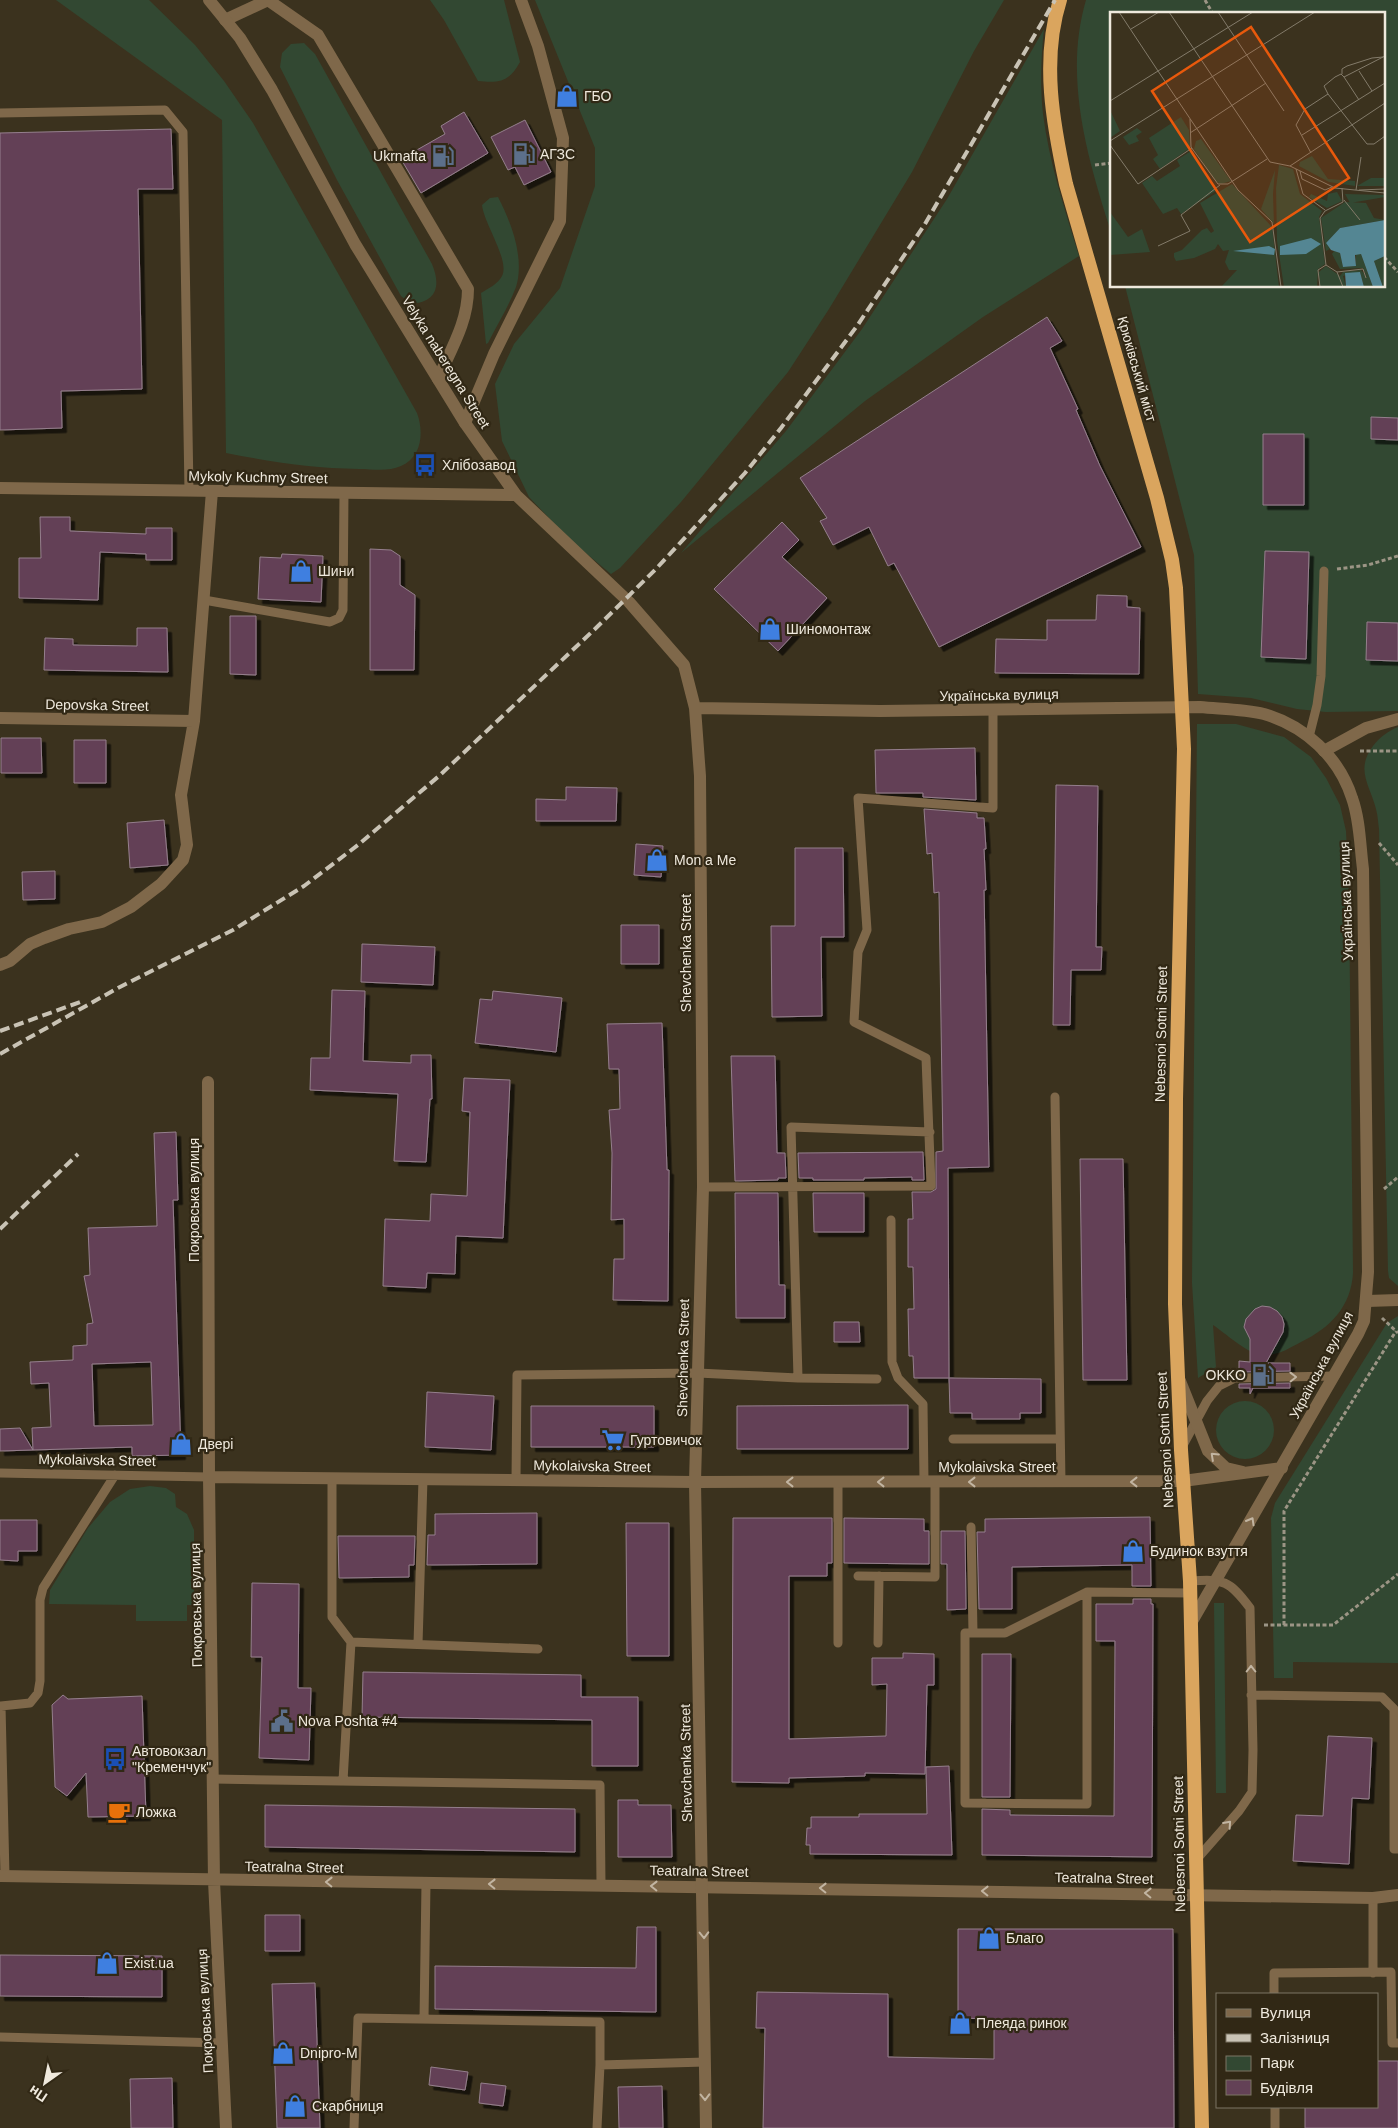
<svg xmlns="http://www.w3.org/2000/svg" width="1398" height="2128" viewBox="0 0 1398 2128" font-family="Helvetica,sans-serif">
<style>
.green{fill:#324832}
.building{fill:#634156;stroke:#957f8d;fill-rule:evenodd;filter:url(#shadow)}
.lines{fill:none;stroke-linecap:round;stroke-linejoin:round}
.path{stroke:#9c9585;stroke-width:3;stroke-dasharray:4 2.5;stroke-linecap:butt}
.service{stroke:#7f684a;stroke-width:9}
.minor{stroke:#7f684a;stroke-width:12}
.tertiary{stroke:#7f684a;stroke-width:12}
.trunk{stroke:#daa55e;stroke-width:14}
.rail{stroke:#c9c3b5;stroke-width:4;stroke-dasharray:10 5;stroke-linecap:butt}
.oneway{stroke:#c2b5a2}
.labels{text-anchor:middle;stroke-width:4.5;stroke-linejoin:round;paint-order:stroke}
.poi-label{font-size:14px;fill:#efe9dd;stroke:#312815;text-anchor:start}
.street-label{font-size:14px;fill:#efe9dd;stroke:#312815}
.inset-road{fill:none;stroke:#837b6a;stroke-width:1}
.view{fill:#e8590c;fill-opacity:0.15;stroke:#e8590c;stroke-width:2.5}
.inset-edge{fill:none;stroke:#efe9dd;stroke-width:2.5}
</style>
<defs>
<filter id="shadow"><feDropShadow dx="4.5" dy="4.5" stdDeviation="0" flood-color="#0009"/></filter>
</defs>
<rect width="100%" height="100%" fill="#3b321e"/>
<!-- green -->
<path class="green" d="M56 0H149L195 45 224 81 253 123 417 413C424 432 422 457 401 466 388 472 373 469 359 469 312 468 272 462 226 453L222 120Z
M430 0H504L520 62C509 82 500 83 478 81L444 20Z
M535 0H1004L974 51 912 172 829 309 788 372 681 502 620 568 611 574 570 540 529 497 502 441 495 384 514 344 560 288 595 186V148Z
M1086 0H1398V711L1326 712 1297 709 1251 698 1198 694 1194 555 1125 286H1384V14H1112V235C1088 160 1063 78 1086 0Z
M1044 29C1041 57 1040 86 1043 114 1049 162 1065 210 1079 256L983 317 865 401 681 553 786 431 862 329 947 199Z
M304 43 315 54 432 264C441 286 437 302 411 304L401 296 337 180 280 67 282 53 291 44Z
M498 197C511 222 525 258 516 287 509 306 497 325 488 343L486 344 481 293C489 288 498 284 502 276 510 260 484 224 482 205L490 198Z
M1197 724H1236L1284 737 1311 757 1326 778 1340 805 1346 831 1349 896 1353 1273C1351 1307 1330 1328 1301 1342 1286 1350 1276 1357 1258 1354 1246 1352 1225 1333 1213 1325L1216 1367 1198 1378 1192 1283Z
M1398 727V1286L1389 1278 1388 1271 1379 829C1378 823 1378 816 1376 809 1370 785 1355 770 1373 746 1380 737 1388 731 1398 727Z
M1398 1316V1663L1293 1662V1678H1274L1271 1518 1275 1503 1387 1323Z
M1216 1430a29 29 0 1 1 58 0a29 29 0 1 1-58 0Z
M150 1486 166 1488 175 1494 176 1507 187 1514 194 1530V1605H187V1621H136V1605L49 1604 50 1590 88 1528 110 1502 130 1489Z
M1214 1603H1224L1226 1793H1216Z"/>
<!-- building -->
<path class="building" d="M464 112 488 153 421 193 401 159 445 134 441 126Z
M525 120 551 172 524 185 515 167 508 170 491 137Z
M171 129 173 189H138L142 389 61 391 62 428 0 430V133Z
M1047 317 1062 341 1050 348 1078 409 1076 410 1100 466 1141 547 939 647 894 563 888 566 869 527 833 545 820 521 827 518 800 478Z
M1371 417 1398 418V440L1371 439Z
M1263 434H1304V505H1263Z
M40 517H70V531L146 534V528H172V560H146V554L100 552 98 600 19 598V558H41Z
M782 522 799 540 782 557 827 598 778 651 714 589Z
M370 549 391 550 400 556V585L415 595 414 670H370Z
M1265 551 1309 552 1306 659 1261 657Z
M282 554 323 556 321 602 258 599 260 557 281 558Z
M1097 595 1127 596V607L1140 608 1139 674 995 673 996 639 1047 640V620H1096Z
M230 616H256V675L230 674Z
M1367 622 1398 623V661L1366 660Z
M137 628H167L168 672 44 670 45 638 73 639V645L137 646Z
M1 738H41L42 773H1Z
M74 740H106V783H74Z
M975 748 976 800 923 797V793H876L875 750Z
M1056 785 1098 786 1096 947H1102L1101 970H1071L1070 1025H1053Z
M566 787 617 788 616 821H536V799L566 800Z
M924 809 977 813V818H984L986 849H984L986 890H984L989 1167 948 1168 949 1378H914L913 1356H909L908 1309H914L913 1267H908V1219H913L912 1192H931L936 1189V1152L943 1151 939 892 934 893 932 853 927 854Z
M164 820 168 865 130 868 127 823Z
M636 844 663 846 661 877 634 875Z
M795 848H843L844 937H821L822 1016 772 1017 771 926H795Z
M55 871V899L23 900 22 872Z
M621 925H659V964H621Z
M362 944 435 947 433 985 361 982Z
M332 990 365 991 363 1061 411 1063V1055H431L432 1099H430L426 1162 394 1161 398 1094 310 1090 311 1058H330Z
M493 991 562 998 556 1052 475 1043 480 999 492 1000Z
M662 1023 667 1170H669L668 1301 613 1300 614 1259H624V1219L611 1220 612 1153 609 1110 620 1109 619 1069H609L607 1024Z
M731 1056H775L777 1153H785L786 1178H778V1180L735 1181Z
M464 1078 510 1080 503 1238 456 1236 455 1274 427 1273 426 1288 383 1286 385 1219 430 1221 431 1194 467 1196 470 1112 462 1111Z
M176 1132 178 1200H173L181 1455 132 1456V1447L0 1451V1429L20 1428 33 1450 32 1428 51 1427 49 1383 31 1384 30 1362 73 1360V1346L87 1345V1324L93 1323 84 1276 90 1275 88 1228 157 1226 154 1133ZM151 1362 153 1425 94 1426 92 1364Z
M923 1152 924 1180H912V1177L864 1178V1180H813V1178H799L798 1153Z
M1080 1159H1123L1127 1380H1083Z
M735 1193H778L779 1285H785V1318H736Z
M813 1193H864V1232H814Z
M1262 1306 1270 1307 1277 1311 1282 1317 1284 1324 1283 1332 1266 1363H1290V1371L1239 1372V1361L1250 1362V1339L1244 1327 1246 1319 1255 1309Z
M834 1322H859L860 1342H834Z
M949 1378 1041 1379V1413H1020V1419H972V1413H950Z
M1290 1383V1388H1253L1250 1394V1388H1239V1384Z
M427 1392 494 1396 491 1450 425 1447Z
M908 1405V1449H737V1406Z
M531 1406H654V1447H531Z
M537 1513V1564L427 1565 428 1535H435V1514Z
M1150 1517 1151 1586H1132V1565L1012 1567V1609H979L977 1532H985V1519Z
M733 1518H832V1563H827V1576H789V1739L886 1736 887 1684 872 1685V1658H903V1653L934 1654V1685H927L925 1774 865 1773V1776L789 1778V1783L732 1782Z
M844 1518 924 1519V1531H929V1564L844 1563Z
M0 1520H37V1551H18V1561L0 1560Z
M626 1523H669V1656H627Z
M941 1531H965L966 1609 947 1610V1564H941Z
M338 1536H415L414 1565H409V1577L339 1578Z
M252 1583 299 1584 298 1688H311L309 1760 259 1758 262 1657H251Z
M1133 1599H1151V1604H1153L1152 1857 982 1855V1809L1010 1810V1815L1114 1816 1115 1641H1096V1604H1133Z
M982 1654H1011L1010 1797H982Z
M363 1672 581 1675V1697H638V1766H592V1720L362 1717Z
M63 1695 68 1699 142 1696 146 1816 88 1817 86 1773 67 1796 55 1787 52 1705Z
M1328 1736 1372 1738 1369 1799 1352 1798 1349 1864 1293 1861 1296 1815 1323 1816Z
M949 1766 952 1855 810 1854V1845H806L807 1828H811V1817H859V1814H927L926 1767Z
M618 1800H638V1805H671L672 1857H618Z
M265 1805 575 1809V1852L265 1847Z
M265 1915H300V1951H265Z
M637 1927H656V2012L435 2009V1966L636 1968Z
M958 1929H1173L1174 2128H763L765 2028H756L757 1992 888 1994V2057L994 2059V2019L958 2018Z
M0 1955 162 1956V1997L0 1996Z
M315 1983 320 2128H277L272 1984Z
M1377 2061H1398V2128H1305V2107H1377Z
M431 2067 468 2072 465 2090 429 2085Z
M172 2078 173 2128H131L130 2079Z
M481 2083 506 2086 503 2106 479 2103Z
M662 2086 663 2128H619L618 2087Z"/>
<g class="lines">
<!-- path -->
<path class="path" d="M1205 0 1213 14
M1095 165 1112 163
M1384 257 1398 272
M1337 569 1368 565 1398 556
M1360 751H1398
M1379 843 1398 865
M1384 1189 1398 1177
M1382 1318 1398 1333
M1264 1625H1333L1398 1574
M1284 1625V1511L1396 1331"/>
<!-- service -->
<path class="service" d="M0 113 165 110 183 132 189 491
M204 600 330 622 339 618 343 610 344 493
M1309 737 1317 705 1321 676 1324 571
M1055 1097 1061 1482
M703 1187 931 1186 926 1058 854 1022 858 952 867 930 858 798 993 808V710
M891 1220 892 1362 898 1378 923 1404 924 1482
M798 1378 877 1379
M953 1439H1060
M1182 1447 1207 1401 1219 1386 1235 1378 1335 1376
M0 1473 209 1477
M332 1479V1617L351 1642
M516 1480 517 1375 698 1373 798 1378 791 1127 930 1132
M971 1527 973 1633H965V1803L1087 1804V1592
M858 1576 935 1577V1482
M1190 1581C1224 1579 1229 1580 1250 1608L1253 1750 1252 1792 1239 1811 1196 1860
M973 1633H1005L1087 1592 1190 1593
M838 1643V1482
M878 1643 879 1576
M418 1644 423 1479
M1251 1695 1382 1697 1394 1709V1849H1398
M213 1779 600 1785 601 1885
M343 1781 351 1642 538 1649
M5 1876 1 1706 30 1703 38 1693 40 1681V1600L43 1588 115 1475
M1373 1898V1973
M1274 1994V1973L1391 1972 1392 2043H1398
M424 2019 426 1883
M0 2037 222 2043
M1275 2107V2128
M354 2128 358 2018 600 2022V2065
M597 2128 600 2065 705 2062"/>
<!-- minor -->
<path class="minor" d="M225 20 268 0 318 35 468 289C468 322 451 349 438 379
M465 423 494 354 560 221 563 138 538 46 521 0
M0 718 194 721
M1324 751 1366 728 1398 719
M0 965 10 961 30 944 44 938 69 929 102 922 131 907 161 884 183 860 187 845 181 795 194 721 212 491
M208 1082 209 1477 214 1881 226 2128
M1367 1301 1398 1300
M209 1477 695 1482
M0 1876C458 1886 915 1888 1373 1898L1398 1895"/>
<!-- tertiary -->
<path class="tertiary" d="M209 0 240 38 272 90 355 244 465 423 516 495 629 602 684 665 695 708 700 776 703 1187 695 1482 706 2128
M0 488 516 495
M695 708 880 711 1200 707C1221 709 1244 709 1264 714 1305 726 1339 757 1352 798 1360 820 1360 846 1363 869L1368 1272 1364 1321 1358 1334 1191 1623
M1180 1381 1208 1451 1226 1468 1243 1472
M695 1482 1183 1481 1282 1468"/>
<!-- trunk -->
<path class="trunk" d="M1060 0C1041 60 1053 124 1066 184L1157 498 1172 560 1176 588 1184 749 1176 1099 1175 1304 1181 1450 1190 1581 1202 2128"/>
<!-- rail -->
<path class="rail" d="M0 1031 83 1001
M0 1054 118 988 233 930 304 886 358 845 439 776 596 628 655 570 745 473 781 428 857 326 925 224 1055 0
M0 1229 78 1154"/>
</g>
<!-- one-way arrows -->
<defs><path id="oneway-chevron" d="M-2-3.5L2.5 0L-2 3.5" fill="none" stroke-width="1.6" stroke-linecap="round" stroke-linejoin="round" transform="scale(1.25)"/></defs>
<g class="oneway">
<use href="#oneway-chevron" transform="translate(1293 1377) rotate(-1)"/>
<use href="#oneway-chevron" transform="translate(1214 1456) rotate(-137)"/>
<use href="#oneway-chevron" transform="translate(790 1482) rotate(180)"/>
<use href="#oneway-chevron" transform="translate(881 1482) rotate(180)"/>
<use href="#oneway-chevron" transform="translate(972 1482) rotate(180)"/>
<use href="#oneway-chevron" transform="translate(1134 1482) rotate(180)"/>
<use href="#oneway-chevron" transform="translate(1251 1521) rotate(-60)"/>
<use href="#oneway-chevron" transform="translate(1251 1669) rotate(-90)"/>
<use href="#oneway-chevron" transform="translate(1228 1824) rotate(-48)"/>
<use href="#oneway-chevron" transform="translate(329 1882) rotate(-179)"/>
<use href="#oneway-chevron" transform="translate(492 1884) rotate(-179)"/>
<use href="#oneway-chevron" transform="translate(654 1886) rotate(-179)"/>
<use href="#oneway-chevron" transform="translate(823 1888) rotate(-179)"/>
<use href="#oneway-chevron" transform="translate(985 1891) rotate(-179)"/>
<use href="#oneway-chevron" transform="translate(1148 1893) rotate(-179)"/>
<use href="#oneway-chevron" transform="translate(704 1935) rotate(89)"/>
<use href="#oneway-chevron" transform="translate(705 2097) rotate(89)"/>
</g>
<!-- icons -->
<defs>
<symbol id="shop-bare" viewBox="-9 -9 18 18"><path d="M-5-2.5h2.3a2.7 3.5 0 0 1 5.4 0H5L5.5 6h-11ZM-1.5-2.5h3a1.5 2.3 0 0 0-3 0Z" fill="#3f7fe0" stroke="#312815" stroke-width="2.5" paint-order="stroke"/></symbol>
<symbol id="fuel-bare" viewBox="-9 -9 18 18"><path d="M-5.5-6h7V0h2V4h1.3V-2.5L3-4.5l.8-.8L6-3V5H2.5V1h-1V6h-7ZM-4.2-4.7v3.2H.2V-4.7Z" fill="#5c6f8a" stroke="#312815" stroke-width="2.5" paint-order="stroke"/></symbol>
<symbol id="bus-bare" viewBox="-9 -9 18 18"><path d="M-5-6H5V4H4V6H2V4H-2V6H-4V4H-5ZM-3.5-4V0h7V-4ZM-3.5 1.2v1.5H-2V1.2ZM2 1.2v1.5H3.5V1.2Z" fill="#1a4fb4" stroke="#312815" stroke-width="2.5" paint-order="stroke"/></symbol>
<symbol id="supermarket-bare" viewBox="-9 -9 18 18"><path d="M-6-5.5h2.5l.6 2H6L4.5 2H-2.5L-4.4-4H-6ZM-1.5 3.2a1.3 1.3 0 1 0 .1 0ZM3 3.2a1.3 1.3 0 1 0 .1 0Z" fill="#3f7fe0" stroke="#312815" stroke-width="2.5" paint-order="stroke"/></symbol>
<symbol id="civic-bare" viewBox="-9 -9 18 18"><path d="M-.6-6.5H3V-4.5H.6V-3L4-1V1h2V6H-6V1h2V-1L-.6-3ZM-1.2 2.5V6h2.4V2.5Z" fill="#5c6f8a" stroke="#312815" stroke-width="2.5" paint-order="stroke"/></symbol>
<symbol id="cafe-bare" viewBox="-9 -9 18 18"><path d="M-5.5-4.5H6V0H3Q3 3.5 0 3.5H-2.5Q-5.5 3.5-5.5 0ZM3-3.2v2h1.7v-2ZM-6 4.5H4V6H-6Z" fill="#e8710a" stroke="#312815" stroke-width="2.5" paint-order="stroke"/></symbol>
</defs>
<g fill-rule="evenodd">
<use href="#shop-bare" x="551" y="80" width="32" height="32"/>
<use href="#fuel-bare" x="508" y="138" width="32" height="32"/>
<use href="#fuel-bare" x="427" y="140" width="32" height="32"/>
<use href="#bus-bare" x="409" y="449" width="32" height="32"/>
<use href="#shop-bare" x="285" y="555" width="32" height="32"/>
<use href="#shop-bare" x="754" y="613" width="32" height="32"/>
<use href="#shop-bare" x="641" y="844" width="32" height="32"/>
<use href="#fuel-bare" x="1247" y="1359" width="32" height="32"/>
<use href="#supermarket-bare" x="597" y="1424" width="32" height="32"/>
<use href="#shop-bare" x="165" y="1428" width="32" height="32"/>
<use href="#shop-bare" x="1117" y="1535" width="32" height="32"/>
<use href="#civic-bare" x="266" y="1705" width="32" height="32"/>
<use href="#bus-bare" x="99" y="1743" width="32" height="32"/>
<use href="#cafe-bare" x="103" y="1796" width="32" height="32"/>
<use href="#shop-bare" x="973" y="1922" width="32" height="32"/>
<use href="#shop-bare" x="91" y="1947" width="32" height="32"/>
<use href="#shop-bare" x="944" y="2007" width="32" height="32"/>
<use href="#shop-bare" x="267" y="2037" width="32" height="32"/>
<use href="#shop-bare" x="279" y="2090" width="32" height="32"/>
</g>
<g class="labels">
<!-- poi labels -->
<g class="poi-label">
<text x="584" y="101">ГБО</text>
<text x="540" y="159">АГЗС</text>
<text x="426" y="161" text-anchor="end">Ukrnafta</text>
<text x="442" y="470">Хлібозавод</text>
<text x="318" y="576">Шини</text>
<text x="786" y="634">Шиномонтаж</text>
<text x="674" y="865">Mon a Me</text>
<text x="1246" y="1380" text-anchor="end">OKKO</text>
<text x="630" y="1445">Гуртовичок</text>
<text x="198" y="1449">Двері</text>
<text x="1150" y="1556">Будинок взуття</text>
<text x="298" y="1726">Nova Poshta #4</text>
<text x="132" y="1756">Автовокзал<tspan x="132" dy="16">"Кременчук"</tspan></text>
<text x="136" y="1817">Ложка</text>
<text x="1006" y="1943">Благо</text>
<text x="124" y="1968">Exist.ua</text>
<text x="976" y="2028">Плеяда ринок</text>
<text x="300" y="2058">Dnipro-M</text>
<text x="312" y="2111">Скарбниця</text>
</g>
<!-- street labels -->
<g class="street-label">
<text transform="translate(446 362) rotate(58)" y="5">Velyka naberegna Street</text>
<text transform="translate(1137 369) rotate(74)" y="5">Крюківський міст</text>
<text transform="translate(258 477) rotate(1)" y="5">Mykoly Kuchmy Street</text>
<text transform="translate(999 695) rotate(-1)" y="5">Українська вулиця</text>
<text transform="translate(97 705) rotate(1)" y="5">Depovska Street</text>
<text transform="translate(1346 901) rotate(-92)" y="5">Українська вулиця</text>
<text transform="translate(686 953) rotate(-90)" y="5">Shevchenka Street</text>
<text transform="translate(1161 1034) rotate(-89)" y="5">Nebesnoi Sotni Street</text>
<text transform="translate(194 1200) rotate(-90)" y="5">Покровська вулиця</text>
<text transform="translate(683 1358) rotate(-89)" y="5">Shevchenka Street</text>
<text transform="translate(1321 1365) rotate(-62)" y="5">Українська вулиця</text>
<text transform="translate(1165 1440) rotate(-93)" y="5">Nebesnoi Sotni Street</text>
<text transform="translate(97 1460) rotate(1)" y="5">Mykolaivska Street</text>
<text transform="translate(592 1466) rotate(1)" y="5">Mykolaivska Street</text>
<text x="997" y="1472">Mykolaivska Street</text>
<text transform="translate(196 1605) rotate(-91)" y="5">Покровська вулиця</text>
<text transform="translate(686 1763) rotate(-91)" y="5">Shevchenka Street</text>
<text transform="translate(1179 1844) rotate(-91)" y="5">Nebesnoi Sotni Street</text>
<text transform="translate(294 1867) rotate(1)" y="5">Teatralna Street</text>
<text transform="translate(699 1871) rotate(1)" y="5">Teatralna Street</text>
<text transform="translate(1104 1878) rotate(1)" y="5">Teatralna Street</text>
<text transform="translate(205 2011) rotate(-93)" y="5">Покровська вулиця</text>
</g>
</g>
<!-- overview -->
<g transform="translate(1110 12)">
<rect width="275" height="275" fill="#3b321e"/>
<path d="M0 98 10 119 0 126ZM71 105 79 118 80 136 50 157 43 147 48 143 39 126ZM27 116 32 120 26 124 29 129 19 133 13 125ZM91 127 121 169 111 172 105 169 84 137 86 129ZM81 139 107 178 71 202 67 196 53 202 32 171 42 164 47 169 70 154 67 148ZM202 144 218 167 245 169V174L219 170 189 154 190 150ZM169 153 183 157 190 182 212 199 209 205 215 252 208 257 207 275H174L167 229 166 176ZM165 158 163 182 164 212 151 197ZM261 166H275V174H247ZM122 172 162 215 169 275H111L127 258H119L115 250 119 238 113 239 108 232 105 237 84 246 66 249 64 245V241L72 238 92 218 97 216 101 221 104 219 90 191ZM227 180 232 189 217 196 199 185 201 182 217 189 218 182ZM235 182 275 183V185L240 191ZM235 190 256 191 264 206 275 208 230 216 216 231 220 237 216 239 211 206ZM0 200 18 225 32 217 40 240 0 243ZM224 239 230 241 233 255 246 254V241L251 242 263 275H254L250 260 233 264 236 275H210L209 260 216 254 230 264 233 260 251 258 257 265 253 256 230 257 222 242ZM275 244V275H273L264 249Z" fill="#324832"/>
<path d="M275 208V244L264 249 273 275H263L251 242 245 243 246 254 233 255 230 241 221 238 216 231 230 216ZM201 226 211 232 196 242 170 243V234ZM159 234 165 237 164 243 123 239ZM250 260 254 275H236L235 261Z" fill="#548693"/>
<path class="inset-road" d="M9 0 48 59M59 0 160 150 180 154 225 176 275 181M108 0 174 99M143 0 48 59 128 178 162 210 171 275M21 17 49 0M249 59 262 79M232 62V57L237 54 262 46 273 45M234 65 249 88M218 82 257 132H264L275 124M0 89 48 59M80 107 81 135 108 172H118L157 147M80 121 156 71M192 123 275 71M0 129 205 0M0 133 28 172 82 136M201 141 186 113 195 97 218 82 214 74 225 65 231 62 234 65 275 44M180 154 275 91M186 157 193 182 215 198M190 159 192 167 215 178 222 175M232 176 233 190 215 199 210 206 216 253 227 260 253 257 256 266M246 178 251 145M249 178 275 177M234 188 250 208M48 234 80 219 71 203 110 173M227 260 233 275M210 275 208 258 216 253"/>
<path class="view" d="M141 15 239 166 140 230 42 79Z"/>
<rect width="275" height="275" class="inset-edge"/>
</g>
<!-- legend -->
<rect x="1216" y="1993" width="162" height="115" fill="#312815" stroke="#7d7565"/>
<rect x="1226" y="2009" width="25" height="8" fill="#7f684a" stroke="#7d7565"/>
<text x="1260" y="2018" font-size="15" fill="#efe9dd">Вулиця</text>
<rect x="1226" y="2034" width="25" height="8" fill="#c9c3b5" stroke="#7d7565"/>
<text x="1260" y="2043" font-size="15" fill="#efe9dd">Залізниця</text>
<rect x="1226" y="2056" width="25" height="15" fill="#324832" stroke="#7d7565"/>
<text x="1260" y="2068" font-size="15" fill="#efe9dd">Парк</text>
<rect x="1226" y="2080" width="25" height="15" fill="#634156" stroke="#7d7565"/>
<text x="1260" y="2093" font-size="15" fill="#efe9dd">Будівля</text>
<!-- north arrow -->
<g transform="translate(45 2083) rotate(213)" stroke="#312815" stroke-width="4" paint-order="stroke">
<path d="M0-4L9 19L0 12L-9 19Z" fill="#efe9dd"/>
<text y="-8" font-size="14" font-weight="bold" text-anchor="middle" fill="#efe9dd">Пн</text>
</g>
</svg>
